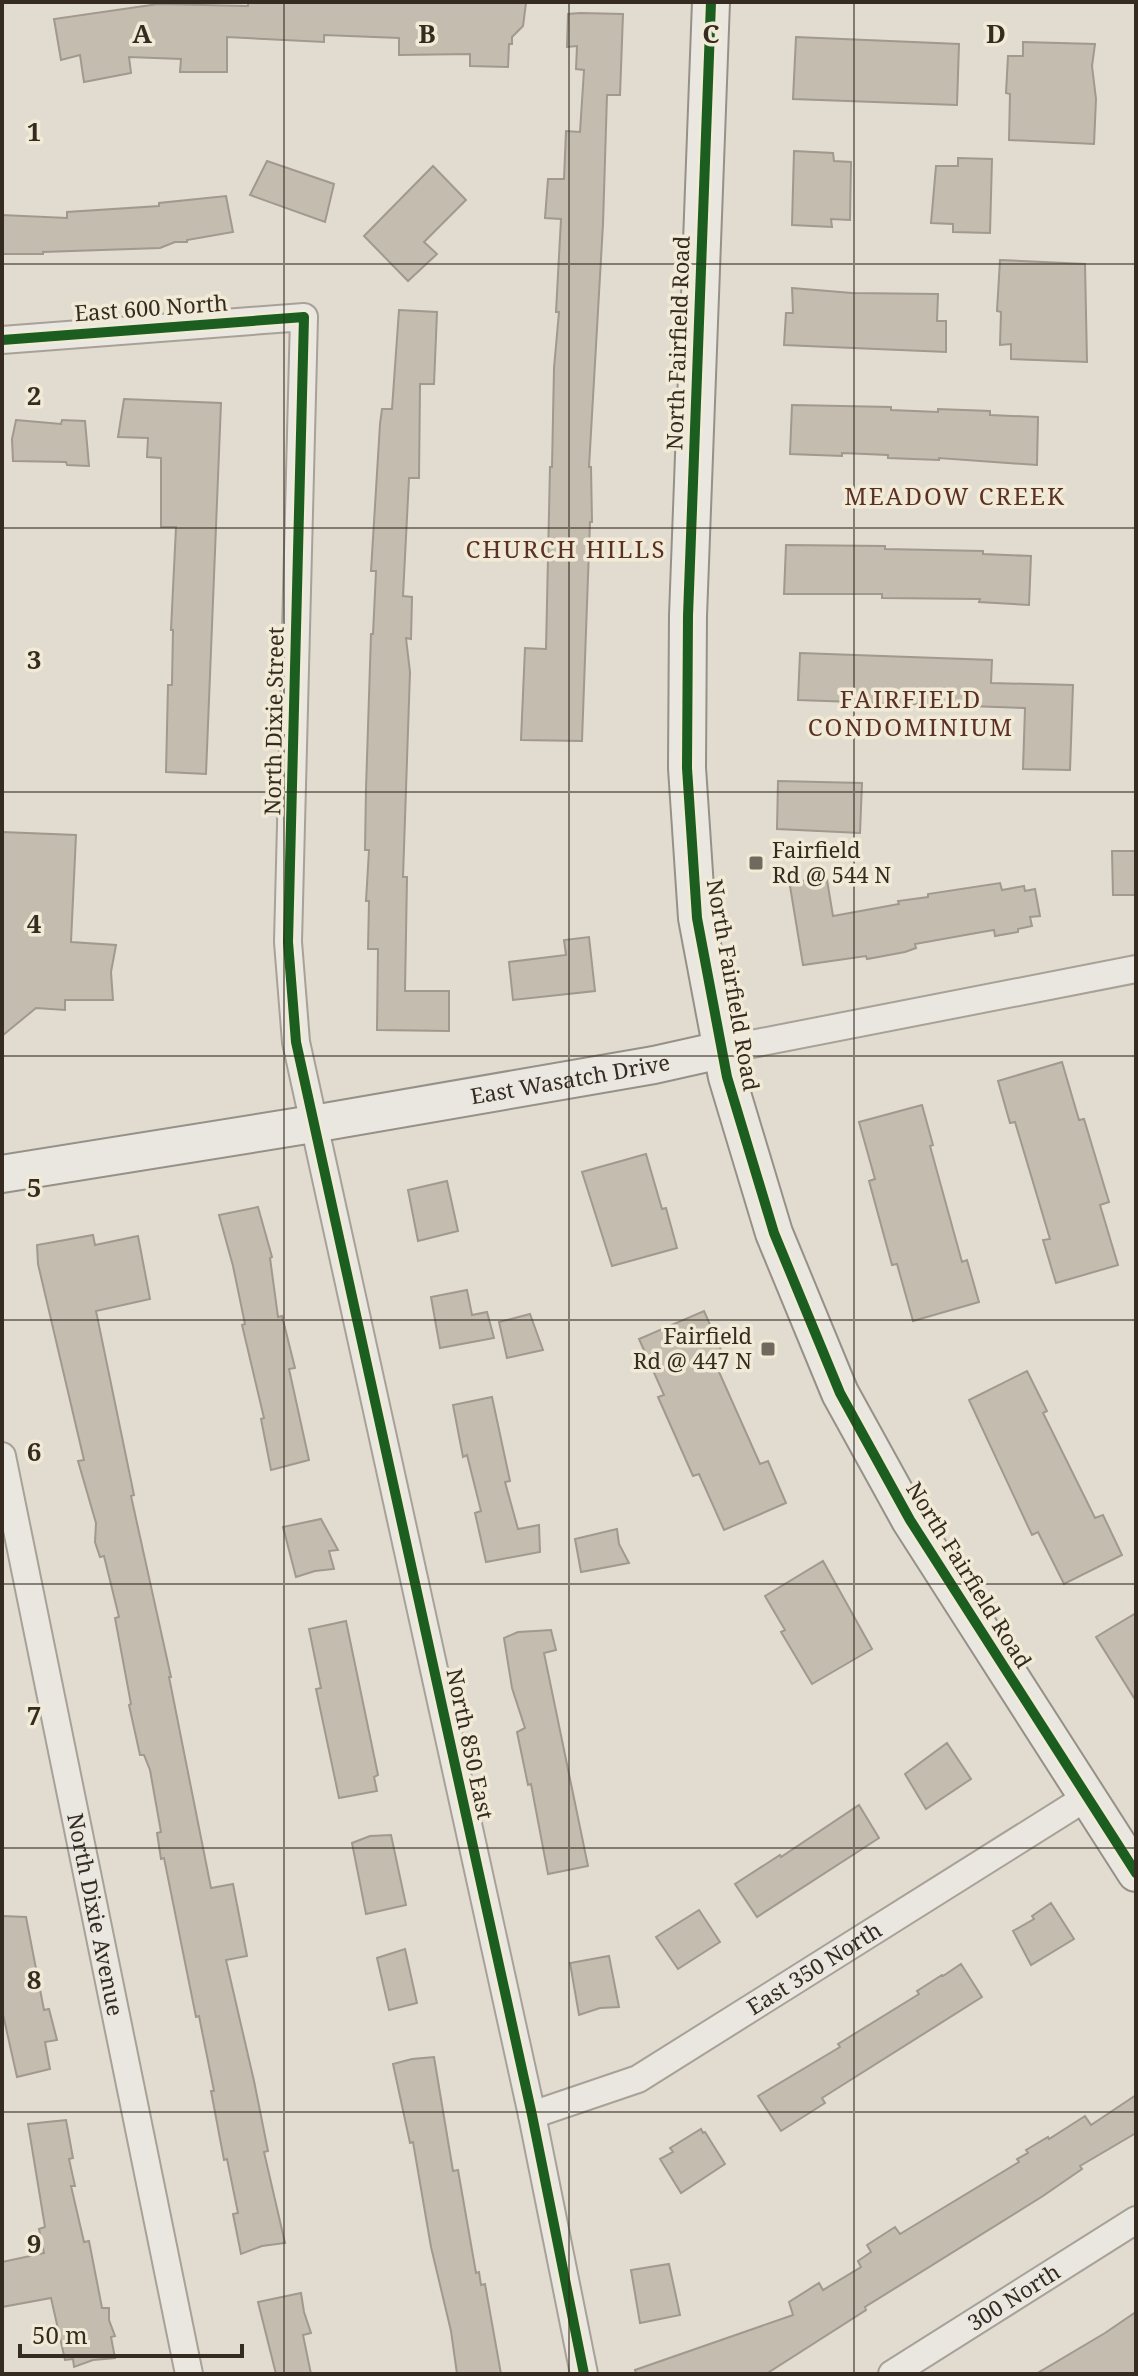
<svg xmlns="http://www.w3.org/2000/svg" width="1138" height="2376" viewBox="0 0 1138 2376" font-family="'Noto Serif',serif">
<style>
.building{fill:#c5bcb0;stroke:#a1988e;stroke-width:2}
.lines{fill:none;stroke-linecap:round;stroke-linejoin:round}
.street-casing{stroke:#a7a198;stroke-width:30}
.secondary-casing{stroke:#969188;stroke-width:40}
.street{stroke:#eae7e0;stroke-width:26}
.secondary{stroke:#eae7e0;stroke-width:36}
.cycleway-casing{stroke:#f1ead6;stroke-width:15}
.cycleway{stroke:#1b5e20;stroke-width:10}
.grid{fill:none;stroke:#352b21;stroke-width:2;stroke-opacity:0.55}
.poi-dot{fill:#71695e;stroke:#f1ead6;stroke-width:3}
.labels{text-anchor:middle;stroke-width:7;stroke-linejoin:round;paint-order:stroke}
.street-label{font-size:22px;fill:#352b21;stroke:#f1ead6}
.poi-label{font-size:22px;fill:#352b21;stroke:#f1ead6;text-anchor:start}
.neighbourhood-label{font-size:24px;letter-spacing:2px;fill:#5c3125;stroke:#f1ead6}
.grid-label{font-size:26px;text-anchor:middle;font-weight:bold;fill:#352b21;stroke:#f1ead6;stroke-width:7;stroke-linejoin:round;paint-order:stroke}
</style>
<rect width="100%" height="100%" fill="#e1dccf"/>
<!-- building -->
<path class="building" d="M248 2H512L526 3 523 26 512 37V44H509L508 67 470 66V54L399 55V38L324 35V42L227 37V72H180L181 59 129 57 131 73 84 82 80 55 61 60 54 19 158 4 248 6Z
M580 13 623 14 620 95H607L603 224 589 467H591L592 522H590L582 741 521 740 525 648 546 649 550 467H552L554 368 559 312H556L561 219 545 218 548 179H564L566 131 580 132 584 70 576 69 577 46 567 47 568 14Z
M796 37 959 44 957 105 793 99Z
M1023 42 1095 44 1092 66 1096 99 1094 144 1009 140 1010 94 1006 93 1008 56H1023Z
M794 151 833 153 834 161 851 162 850 220 831 219 832 227 792 225Z
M958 158 992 159 990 233 953 232V224L931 223 936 166H958Z
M267 161 334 184 325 222 250 195Z
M433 166 466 200 424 242 437 254 408 281 364 236Z
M226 196 233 232 187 240V242H175L160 248 43 252V254H2V215L67 218V212L159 206V203Z
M1000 260 1085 264 1087 362 1011 359V344L1000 345 1001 312 997 311Z
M792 288 852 293 938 294 937 321H946V352L784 345 786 313H793Z
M399 310 437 312 434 384H420L419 478H409L403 596 412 597 411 639 406 638 410 672 403 877H407L405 991H449V1031L377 1030 378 949H368L369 901H366L369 850H365L366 789 371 634H373L376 571H371L380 424 382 409H392Z
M124 399 221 403 206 774 166 772 168 685H172L173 630H171L176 527H161V458L147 457 148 438 118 437Z
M792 405 891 407V410L938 412V409L990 411V415L1038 417 1037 465 939 458V460L888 458V455L842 453V456L790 454Z
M16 420 61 424 62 420 85 421 89 466 67 465 66 462 13 461 12 439Z
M786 545 885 546V549L983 551V554L1031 556 1029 605 979 602 980 599 882 598V594H784Z
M800 653 992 660 991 683 1073 685 1070 770 1023 769 1025 708 798 700Z
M778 781 862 783 860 833 777 829Z
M2 832 76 835 71 942 116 945 111 972 113 1000H65V1010L36 1008 2 1036Z
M1112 851H1136V895H1113Z
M823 877V880H827L833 916 899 904 898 901 928 897V894L1000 883 1002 890 1024 886 1025 891 1035 889 1040 916 1030 917 1032 926 1018 929V932L995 936 994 930 982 932 915 944 916 948 905 952 867 959 866 956 803 965 790 886 801 884V881Z
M589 937 595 991 513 1000 509 962 566 955 564 940Z
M1062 1062 1079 1120 1084 1119 1109 1202 1100 1205 1118 1265 1056 1283 1043 1240 1050 1239 1015 1122 1010 1123 998 1081Z
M922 1105 933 1145 930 1146 962 1262 967 1260 979 1302 913 1321 897 1264 892 1265 869 1181 875 1179 859 1122Z
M646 1154 662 1209 666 1208 677 1248 612 1266 582 1172Z
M447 1181 458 1231 418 1241 408 1190Z
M258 1207 272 1257 270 1258 278 1317 282 1316 295 1368 289 1369 309 1460 271 1470 261 1419 264 1418 242 1325 245 1324 233 1266 219 1215Z
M93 1235 95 1245 138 1236 150 1299 96 1311 134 1495 131 1496 171 1677H169L211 1888 233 1884 247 1956 226 1960 254 2081 268 2151 264 2152 285 2243 262 2246 241 2254 233 2214 238 2213 227 2159 224 2160 211 2091H214L199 2016 196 2017 164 1858 161 1859 157 1833 161 1832 150 1770 144 1755H140L129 1705 131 1704 115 1618 119 1617 104 1556 100 1557 95 1542 96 1523 78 1461 84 1460 38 1264 37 1245Z
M467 1290 472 1315 487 1312 494 1338 440 1348 431 1297Z
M704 1311 721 1350 711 1354 760 1464 768 1461 786 1503 724 1530 699 1474 693 1476 658 1397 664 1395 639 1339Z
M530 1314 543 1350 507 1358 499 1322Z
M1027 1371 1047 1411 1043 1413 1095 1518 1103 1515 1122 1555 1064 1584 1038 1532 1032 1535 969 1400Z
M492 1397 510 1481 505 1482 518 1529 539 1525 540 1552 486 1562 475 1513 481 1511 467 1455 463 1457 453 1405Z
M321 1519 338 1550 329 1551 334 1569 315 1571 296 1577 283 1527Z
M617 1529 619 1544 629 1563 581 1572 575 1539Z
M823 1561 872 1649 812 1684 781 1632 785 1630 765 1596Z
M1136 1613V1701L1096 1637Z
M346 1621 378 1775 374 1777 377 1791 339 1798 316 1689 321 1688 309 1629Z
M551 1630 556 1650 544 1653 588 1866 548 1874 531 1784 528 1785 517 1732 525 1728 512 1688 504 1638 518 1632Z
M947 1743 971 1779 926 1809 905 1774Z
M859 1805 879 1838 757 1917 735 1884 780 1855 781 1857Z
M391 1835 406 1905 366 1914 352 1843 370 1836Z
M1051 1903 1074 1939 1031 1965 1013 1931 1034 1919 1032 1916Z
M699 1910 720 1942 678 1969 656 1937Z
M2 1916 26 1917 44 2010 49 2009 57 2040 45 2042 50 2069 17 2077 2 2010Z
M405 1949 417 2003 389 2010 377 1958Z
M609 1956 619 2007 600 2008 579 2015 570 1963Z
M961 1964 982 1997 822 2098 825 2103 781 2131 758 2096 840 2047 838 2044 919 1994 917 1991 942 1975 943 1976Z
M434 2057 453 2171 458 2170 476 2273 479 2272 481 2285 485 2284 501 2374H457L451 2331 431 2247 413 2142 410 2143 393 2064 412 2059Z
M1136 2095V2133L1080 2166 1082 2169 1043 2196 865 2307 866 2310 766 2374H636L635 2370 793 2315 789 2302 819 2283 823 2290 861 2267 858 2261 871 2252 867 2245 895 2227 900 2234 1019 2162 1017 2159 1028 2153 1026 2150 1048 2137 1049 2139 1085 2116 1091 2125Z
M66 2120 73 2158 69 2159 75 2186H71L84 2242 89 2241 102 2308H109V2320L115 2336 111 2337 115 2358 93 2360 74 2367 73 2359 65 2360 51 2298 2 2307V2262L44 2253 39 2229 45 2227 28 2124Z
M701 2129 703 2133 705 2132 725 2164 681 2193 660 2159 673 2152 670 2148Z
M669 2264 680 2315 640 2323 631 2270Z
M301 2293 304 2312 311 2333 303 2335 311 2374H276L258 2302Z
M1136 2312V2374H1036L1105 2333Z"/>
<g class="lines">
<defs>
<g id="street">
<path d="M2 340 304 317 288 942 296 1042 532 2115 584 2374"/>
<path d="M721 1050 1136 969"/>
<path id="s1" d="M2 1456 189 2374"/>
<path id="s2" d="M532 2115 638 2079 1087 1797"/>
<path id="s3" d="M892 2374 1136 2220"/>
</g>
<g id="secondary">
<path d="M711 2 688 616 687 768 697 918 727 1077 774 1233 840 1393 910 1520 1136 1873"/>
<path id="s4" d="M2 1174 313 1124 654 1065 721 1050"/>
</g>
</defs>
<!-- street casing -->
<use href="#street" class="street-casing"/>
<!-- secondary casing -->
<use href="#secondary" class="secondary-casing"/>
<!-- street -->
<use href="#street" class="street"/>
<!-- secondary -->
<use href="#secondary" class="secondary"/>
<defs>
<path id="cycleway" d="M711 2 688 616 687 768 697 918 727 1077 774 1233 840 1393 910 1520 1136 1873
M2 340 304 317 288 942 296 1042 532 2115 584 2374"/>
</defs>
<!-- cycleway casing -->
<use href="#cycleway" class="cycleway-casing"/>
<!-- cycleway -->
<use href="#cycleway" class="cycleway"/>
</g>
<!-- grid -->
<path class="grid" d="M284 2V2374M569 2V2374M854 2V2374M2 264H1136M2 528H1136M2 792H1136M2 1056H1136M2 1320H1136M2 1584H1136M2 1848H1136M2 2112H1136"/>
<!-- markers -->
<g class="poi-dot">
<rect x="748" y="855" width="16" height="16" rx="4"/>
<rect x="760" y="1341" width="16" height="16" rx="4"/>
</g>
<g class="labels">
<!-- street labels -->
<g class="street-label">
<text transform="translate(151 308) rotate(-4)" y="8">East 600 North</text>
<text transform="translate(678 343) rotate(-88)" y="8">North Fairfield Road</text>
<text transform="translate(274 721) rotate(-89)" y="8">North Dixie Street</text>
<text transform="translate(733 985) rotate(80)" y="8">North Fairfield Road</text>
<text dy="8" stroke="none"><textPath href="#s4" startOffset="576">East Wasatch Drive</textPath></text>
<text transform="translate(969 1575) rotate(58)" y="8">North Fairfield Road</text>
<text transform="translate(470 1744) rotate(78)" y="8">North 850 East</text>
<text dy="8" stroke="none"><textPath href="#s1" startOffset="468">North Dixie Avenue</textPath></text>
<text dy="8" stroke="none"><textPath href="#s2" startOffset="320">East 350 North</textPath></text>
<text dy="8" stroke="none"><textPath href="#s3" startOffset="144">300 North</textPath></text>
</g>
<!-- poi labels -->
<g class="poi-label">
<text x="772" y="858">Fairfield<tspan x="772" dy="25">Rd @ 544 N</tspan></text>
<text x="752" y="1344" text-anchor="end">Fairfield<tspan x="752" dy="25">Rd @ 447 N</tspan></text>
</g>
<!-- neighbourhood labels -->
<g class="neighbourhood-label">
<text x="955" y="505">MEADOW CREEK</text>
<text x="566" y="558">CHURCH HILLS</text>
<text x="911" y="708">FAIRFIELD<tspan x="911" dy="28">CONDOMINIUM</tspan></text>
</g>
</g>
<g class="grid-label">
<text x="142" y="43">A</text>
<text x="427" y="43">B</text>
<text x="711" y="43">C</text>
<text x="996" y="43">D</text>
<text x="34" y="141">1</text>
<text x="34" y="405">2</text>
<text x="34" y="669">3</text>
<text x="34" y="933">4</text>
<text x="34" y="1197">5</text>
<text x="34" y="1461">6</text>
<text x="34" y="1725">7</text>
<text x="34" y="1989">8</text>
<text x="34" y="2253">9</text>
</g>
<!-- border -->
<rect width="1138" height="2376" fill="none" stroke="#352b21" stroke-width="8"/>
<!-- scale -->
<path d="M20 2344v12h222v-12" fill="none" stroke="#352b21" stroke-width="4"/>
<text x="32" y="2344" font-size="24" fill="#352b21" stroke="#f1ead6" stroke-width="6" paint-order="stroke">50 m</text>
</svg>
